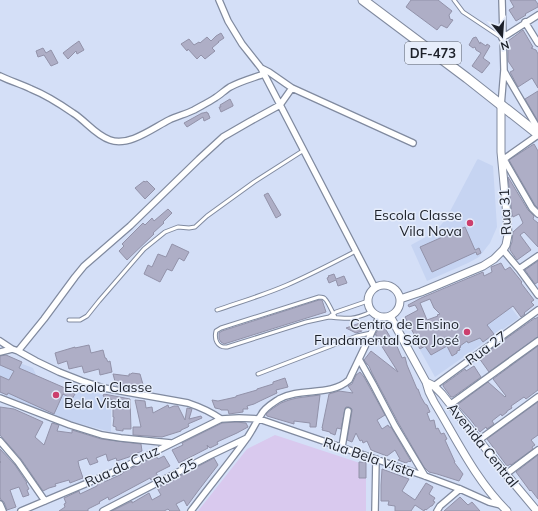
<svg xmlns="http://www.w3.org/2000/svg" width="538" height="511" viewBox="0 0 538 511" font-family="Mulish,sans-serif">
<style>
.built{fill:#c6d4f2}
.green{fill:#d9c9ee}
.building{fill:#aeaec6;stroke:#9292a9;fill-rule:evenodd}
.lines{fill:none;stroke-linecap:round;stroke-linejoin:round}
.service-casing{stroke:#808a9f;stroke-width:5}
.minor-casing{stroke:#808a9f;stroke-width:8}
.tertiary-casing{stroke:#808a9f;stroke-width:9}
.primary-casing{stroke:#808a9f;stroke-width:11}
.service{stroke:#fff;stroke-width:3}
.minor{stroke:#fff;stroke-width:5.5}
.tertiary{stroke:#fff;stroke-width:7}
.primary{stroke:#fff;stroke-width:9}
.poi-dot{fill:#cc3f6d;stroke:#e6edfb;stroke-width:1.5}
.labels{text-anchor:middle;stroke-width:3;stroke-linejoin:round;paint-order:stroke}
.shield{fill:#e6edfb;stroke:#595e68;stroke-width:1}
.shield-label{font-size:13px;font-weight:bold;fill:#1c2029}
.street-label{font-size:14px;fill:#1c2029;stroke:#e6edfb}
.poi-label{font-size:14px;fill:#1c2029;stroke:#e6edfb;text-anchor:end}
</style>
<rect width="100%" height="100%" fill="#d4dff7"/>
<!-- built -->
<path class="built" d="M478 159 493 166 497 227 490 243 479 257 468 263 427 281 411 245 435 232 446 219 477 160Z
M495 287 519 318 435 377 420 350 438 337Z
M0 356 4 357 33 368 37 377 74 393 82 388 111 398V432L62 419 0 393Z"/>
<!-- green -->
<path class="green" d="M275 435 366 465V511H198L247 449Z"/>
<!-- building -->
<path class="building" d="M411 0H438L452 11 449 15 450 19 453 20 447 28 441 25 437 30 406 7Z
M510 0H535L538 4V7L525 14 526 15 516 21 509 10 514 7Z
M523 30 533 47 531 48 536 50 538 54V88L532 78 518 87 510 72 514 70 508 61V41Z
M221 33 224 38 218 42H219L212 48 215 51 205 59 201 55 197 59 188 49 187 51 181 44 189 39 194 45 199 42 200 43 207 37 211 41 216 36Z
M476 37 480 44V42L486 46 487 44 490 46 483 58 490 63 482 73 472 66 481 53 476 50 475 47 473 48 469 45 473 38Z
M79 41 84 50 77 54 76 51 68 59 63 53 72 46Z
M43 48 46 53 51 50 58 63 51 66 44 55 38 57 36 51Z
M538 91V121L525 99Z
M230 99 233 105V106L221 112 219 107H221L220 105Z
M207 112V113H208L210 118 204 121 203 117 187 127 184 123 202 113H203Z
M534 144 538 151V208L535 205 509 160Z
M508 177 528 210 534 216 533 219 538 223V247L524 232 520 235 531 250 517 260 510 250V247L512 242 513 232 523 223 519 214 513 217 512 214Z
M144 181 145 182 147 181 155 189 145 199 135 188Z
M268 193 281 215 276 218 264 195Z
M168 209 172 213 163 222 164 223 153 233 154 234 127 260 119 251 124 246 122 244 143 223 145 225 152 218 154 221Z
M465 227 475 250 479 248 481 253 477 255 476 252 432 272 420 247Z
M172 244 189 252 184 261 179 258 172 271 167 269 160 282 144 274 148 265 152 267 158 254 166 257Z
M538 261V282L535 284 525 270Z
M501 263 505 270 510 267 522 282 521 283 534 300 531 302 534 305 524 313 525 314 521 317 513 306 487 325 494 334 483 342 480 338 468 343 467 341 460 346 461 347 459 348 460 350 457 351V353L452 356 447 346 431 355 425 346 420 349 415 340H417L405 317 418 310 415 305 409 307 408 305 421 298 483 272 484 276 492 272 491 267ZM430 299 434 308 440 314 437 315 438 316 427 320 420 303Z
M334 274 336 279 344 276 347 283 338 286 336 280 329 283 327 278 329 277 328 276Z
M319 300H322L326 312 224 344 221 342 219 339V333L222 331Z
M538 317V337L536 338 489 372 479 358 535 318V319Z
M360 323 362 331 356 333 346 328Z
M381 324 387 328 386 330 395 345 396 344 402 358 405 357 407 365 417 389H418L421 397 425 404 427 405 430 412 427 413 430 421 434 420 436 429 438 428 441 434 444 433 447 439 445 440 455 462H454L463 474 459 481 437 474 429 472 424 467 399 424 372 373 369 366 367 364 364 360 371 351 398 372 376 337 377 335H375Z
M89 345 91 353 103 350 105 358H106L108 362 110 361 112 372 100 375 99 369 84 373 82 366 69 369 67 361 58 364 55 353 75 347V348Z
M538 346V390L526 399 524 397 511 406 512 408 507 411V412L502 416 501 414 492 421 494 424 487 429 486 427 480 432 470 419 457 405 488 382 505 397 506 396 493 379Z
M6 355 22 362 19 368 65 388V389L75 394 72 399 63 394 54 414 8 393 7 395 0 392V376L9 380 14 371 0 365V356Z
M474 366 481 377 453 397H451L443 386V385L465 369 466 371Z
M360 372 364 377 385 415 377 420 382 429 388 425 389 427H391L411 461 410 462 409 461 406 463 398 460 400 459 395 450 387 456 371 450 367 441 363 443 362 440 360 441 356 433 352 442 347 440 352 411V409L349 407H346L345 409 341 429 337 428 335 435 330 433V432L322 430 323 428H322L329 394 339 391 353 393 348 386 352 384 356 375Z
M132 373 140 374 144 388H141V389L116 385 113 374 129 376V374H131Z
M285 378 288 387 276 390 277 393 260 401 254 404 247 406 248 409H243V412L229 414 228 410H221L220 409 215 408 212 400 218 401 236 397V396L257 390V389L273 384V382Z
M104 394 130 399 131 429H123V431L116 430V427L113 426 114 417H113V400L103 396Z
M320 395 316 427H310V423L294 421V424L267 416 266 414 272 409 281 403 289 400 297 398Z
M135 400 145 401 146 408 152 407 153 413 168 405 169 408 174 406H178L185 420 187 408 192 409 189 419 201 416 202 418 188 424 189 426 188 427 181 430V431L162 437 133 435V427H141Z
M538 402V435L531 440 535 445 532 447 533 449 511 465V464L507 466 487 439Z
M0 407 14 409 43 422 35 437 44 445 52 423 59 425 57 431 72 433V430L101 439 141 444 142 451 129 457 117 461 116 458 108 461 106 454 96 458 98 462 90 465 87 458 78 461 79 466 83 478 70 483 69 480 55 484 56 486 49 488 43 491 21 459 0 435Z
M236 422 246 423 248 427 237 433 217 442 218 444 210 448 207 445 208 448 179 463 172 450 183 445 182 443 222 423Z
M0 449 15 465 27 483H26L29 489 27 490 29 495 23 497 19 487 10 490 16 507 7 510 4 502 1 500 0 497V463L1 462 0 461Z
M538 455V499L531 490 530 491 516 472Z
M156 456 158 459 164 456 170 466 156 473 158 476 151 480 150 478 109 500 108 497 99 502 100 503 88 509V511H59L65 507 64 504 66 503 64 498 79 491 80 494 97 486V484L103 481 104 482 122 474V473Z
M214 458 218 465 198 491 187 506 184 500 176 504 180 511H170L168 509 164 511H112L132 501V503L149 493 152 500 161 495 157 488Z
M359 462H366V478H359Z
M382 469 409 479 402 491 415 500 426 483 433 487 429 494 435 498 433 501 435 502 432 506H431L426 510 425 509 424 511 415 505 411 511H395V506L388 505 389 501H381V485Z
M460 497 468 505 472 502 480 511H444Z"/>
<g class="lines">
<defs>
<path id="service" d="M454 0 463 12 502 38
M217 310C240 302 264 295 287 285 310 275 333 263 356 251
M329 317C348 319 353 320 371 312
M335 317C334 315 327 300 325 299 324 297 321 297 319 297L221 328 216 331C214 339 217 348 227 347L306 322 329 317 336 312 368 301
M69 320H80L87 316 99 301 144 249 165 232 178 227 189 228 195 227 207 216 254 182 304 150
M258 374 357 336 371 333"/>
<path id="minor" d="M219 0 228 21 242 44 261 68 375 288
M525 22 538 43
M502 38 538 15
M261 68 269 72 292 88 413 143
M504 71 538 129
M0 76C10 81 21 84 31 89 46 95 60 104 73 113 86 121 95 135 110 140 129 147 153 128 169 120 177 116 186 114 194 110 201 106 209 102 215 98 220 95 225 90 230 87 241 81 253 78 264 74
M501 106 504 70 502 0
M502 156 532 208 538 214
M504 159 538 135
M503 250 519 269 538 295
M519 269 538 256
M0 341 12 349 18 351 36 361 59 372 82 381 104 388 188 403C200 407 211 412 221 419
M18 351 44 319 75 277 84 266 130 226 199 159 223 137 249 122 280 105 292 88
M0 352 12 349
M359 359 373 384 395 426 425 476
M434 386 538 310
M0 398 70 425 102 435 121 438 171 443
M451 404 538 341
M479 440 538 397
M0 441 18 462 45 501
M342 447 348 411
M506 474 538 450
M0 504 3 511
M21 511 116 471 221 419 239 418 259 419 425 476 460 489 489 502 501 505
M103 511 209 456 247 438
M191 511C209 487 229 463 247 438 252 431 256 422 261 415 264 408 273 403 279 399 301 387 330 397 349 380L379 317
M375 511 376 459
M437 511 440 506 460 489"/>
<path id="tertiary" d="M368 301a16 16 0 1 1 32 0a16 16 0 1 1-32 0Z
M400 299 421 292 483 266 494 259 503 250 506 245 508 235 507 216 501 152V106
M390 316 426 382 429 392 434 402C457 440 475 479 507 511
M426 382 434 386 442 394 506 474 537 511"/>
<path id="primary" d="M363 0 467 78 538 134"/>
</defs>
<!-- service casing -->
<use href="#service" class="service-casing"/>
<!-- minor casing -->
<use href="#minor" class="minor-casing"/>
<!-- tertiary casing -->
<use href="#tertiary" class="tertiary-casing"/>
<!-- primary casing -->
<use href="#primary" class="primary-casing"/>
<!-- service -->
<use href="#service" class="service"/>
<!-- minor -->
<use href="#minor" class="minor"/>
<!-- tertiary -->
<use href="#tertiary" class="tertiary"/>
<!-- primary -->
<use href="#primary" class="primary"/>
</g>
<!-- markers -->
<g class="poi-dot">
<circle cx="470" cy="223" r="4"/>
<circle cx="467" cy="332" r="4"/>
<circle cx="56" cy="395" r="4"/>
</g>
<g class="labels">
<!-- shield labels -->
<rect class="shield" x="405" y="42" width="56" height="22" rx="3"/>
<g class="shield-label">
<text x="433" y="58">DF-473</text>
</g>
<!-- street labels -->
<g class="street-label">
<text transform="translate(505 212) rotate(-93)" y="5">Rua 31</text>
<text transform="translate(486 348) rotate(-36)" y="5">Rua 27</text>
<text transform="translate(483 445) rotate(51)" y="5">Avenida Central</text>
<text transform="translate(369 457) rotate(19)" y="5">Rua Bela Vista</text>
<text transform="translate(122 466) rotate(-25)" y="5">Rua da Cruz</text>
<text transform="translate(175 473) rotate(-28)" y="5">Rua 25</text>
</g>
<!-- poi labels -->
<g class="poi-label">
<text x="462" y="220">Escola Classe<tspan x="462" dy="16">Vila Nova</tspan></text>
<text x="459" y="329">Centro de Ensino<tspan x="459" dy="16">Fundamental São José</tspan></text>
<text x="64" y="392" text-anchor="start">Escola Classe<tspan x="64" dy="16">Bela Vista</tspan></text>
</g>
</g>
<!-- north arrow -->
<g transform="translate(502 36) rotate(163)" stroke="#e6edfb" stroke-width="3" paint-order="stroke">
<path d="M0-3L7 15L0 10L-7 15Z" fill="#1c2029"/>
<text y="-6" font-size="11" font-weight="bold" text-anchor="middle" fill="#1c2029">N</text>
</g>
</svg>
